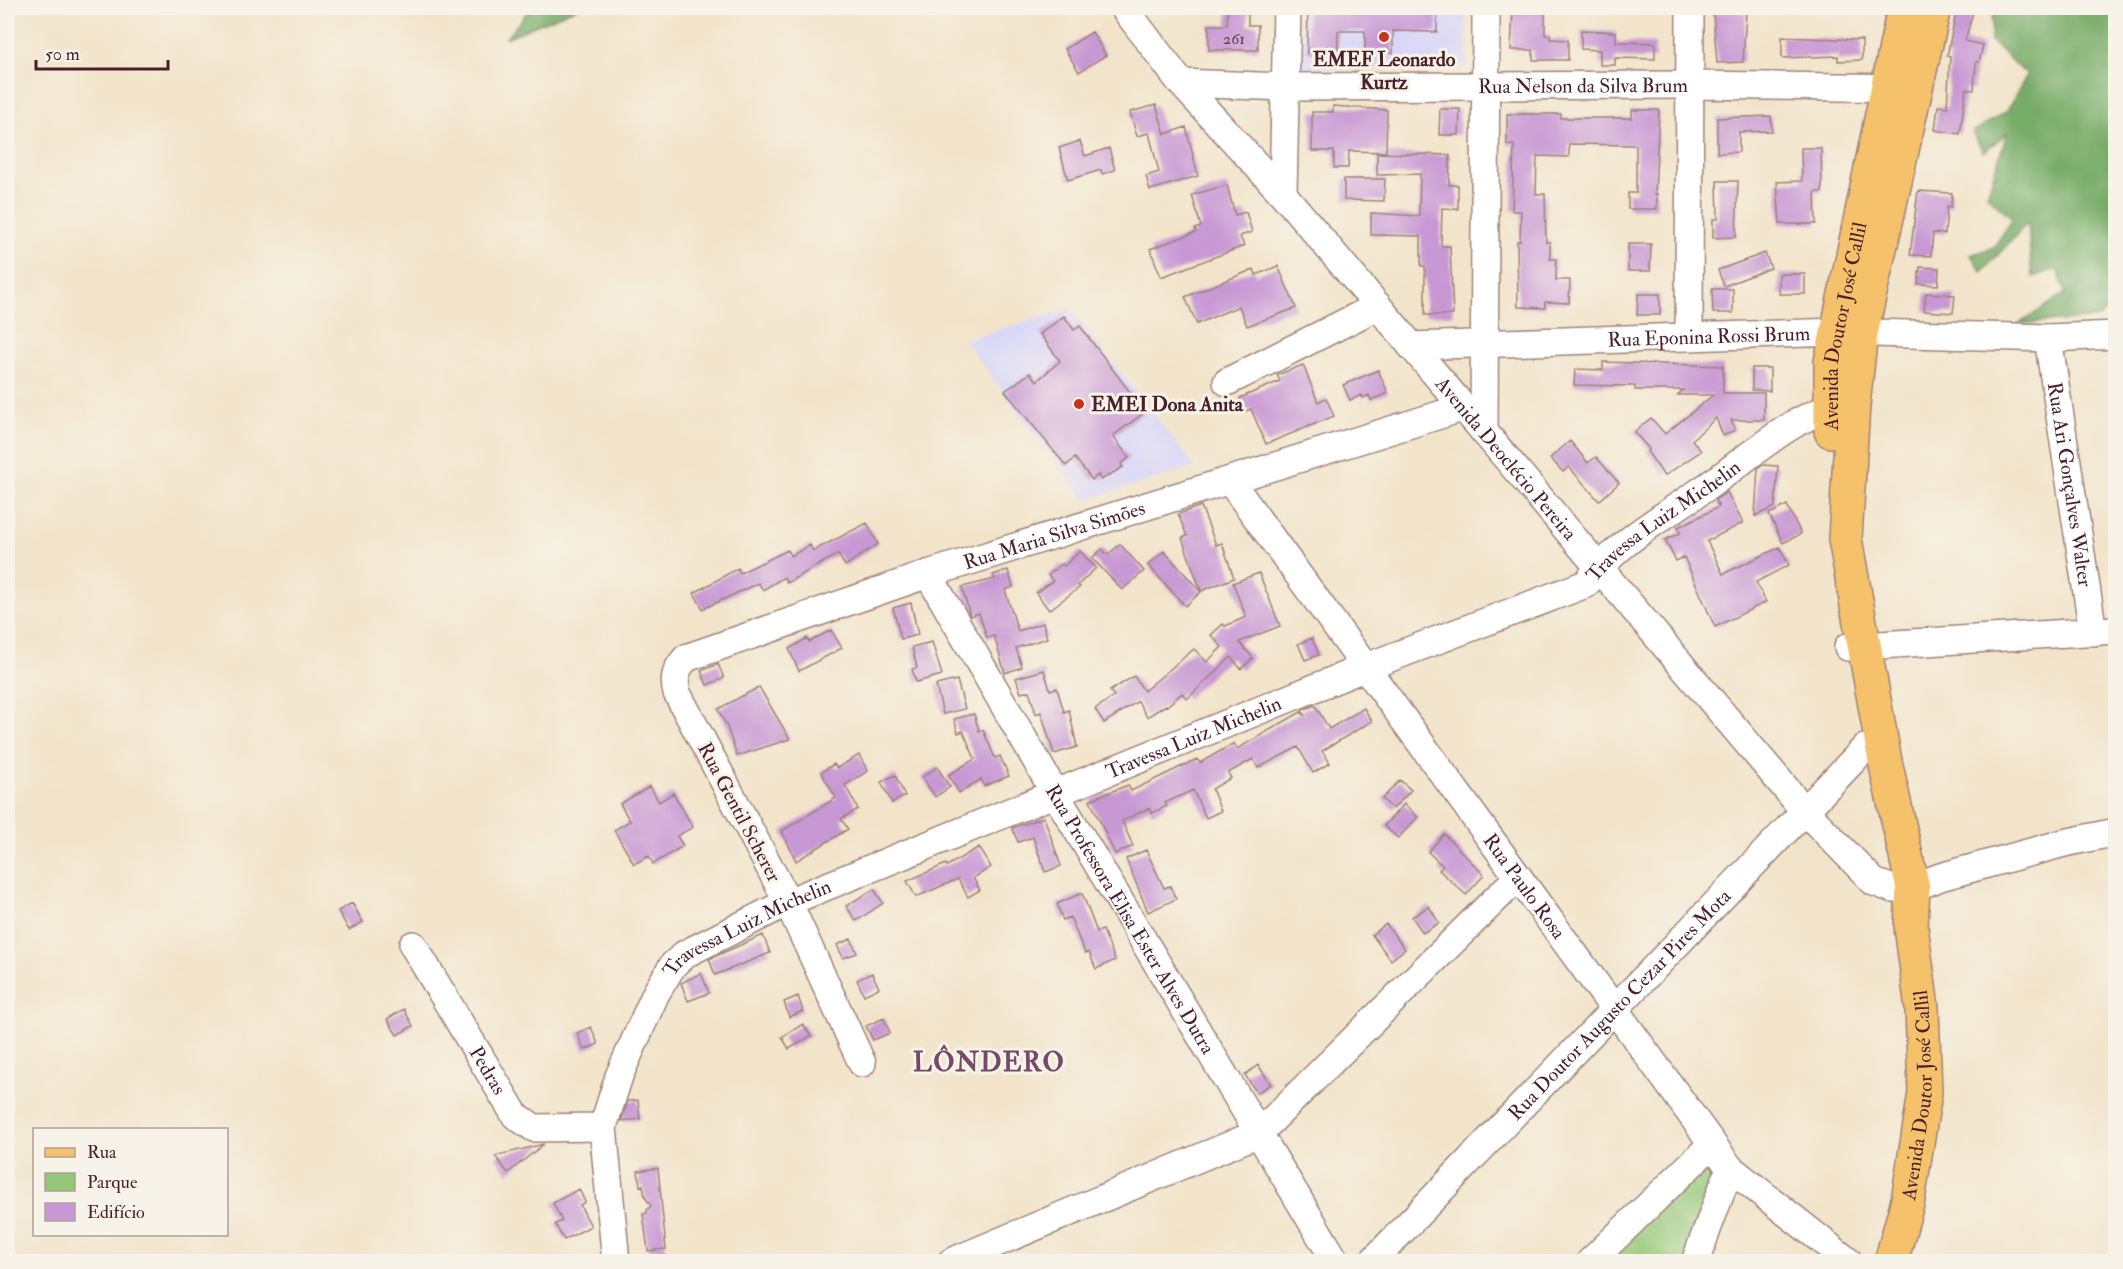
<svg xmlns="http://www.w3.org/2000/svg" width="2123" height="1269" viewBox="0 0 2123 1269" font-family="'IM FELL Double Pica',serif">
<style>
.built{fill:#d9d7f8}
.green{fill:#94c777;stroke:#6f7351;stroke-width:1.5}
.forest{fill:#77ac68;stroke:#60664a;stroke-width:1.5}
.building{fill:#c898d4}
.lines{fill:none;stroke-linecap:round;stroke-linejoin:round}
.minor-casing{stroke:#9e827a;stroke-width:30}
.major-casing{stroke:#9e827a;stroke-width:36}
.minor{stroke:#fff;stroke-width:27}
.major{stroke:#f5c16b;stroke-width:33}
.poi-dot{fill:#c8321e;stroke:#f7f3e8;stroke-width:2}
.labels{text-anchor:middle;stroke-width:6;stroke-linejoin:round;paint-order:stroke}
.number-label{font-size:16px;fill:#6a3d55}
.poi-label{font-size:20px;font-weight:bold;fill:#4a1f2b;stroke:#f7f3e8}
.street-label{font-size:20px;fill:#4a1f2b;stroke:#f7f3e8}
.district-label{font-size:26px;font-weight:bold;letter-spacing:1.5px;fill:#764966;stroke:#f7f3e8}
</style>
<rect width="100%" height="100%" fill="#f7f3e8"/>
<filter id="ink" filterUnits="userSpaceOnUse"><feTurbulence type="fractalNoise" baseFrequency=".0167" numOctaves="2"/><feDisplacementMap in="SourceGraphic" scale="12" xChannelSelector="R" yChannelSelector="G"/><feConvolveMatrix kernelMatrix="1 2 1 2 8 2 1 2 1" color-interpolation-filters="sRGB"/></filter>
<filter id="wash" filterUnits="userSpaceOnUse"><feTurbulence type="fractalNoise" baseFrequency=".008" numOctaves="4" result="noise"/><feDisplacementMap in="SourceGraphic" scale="24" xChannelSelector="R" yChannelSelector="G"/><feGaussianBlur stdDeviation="1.35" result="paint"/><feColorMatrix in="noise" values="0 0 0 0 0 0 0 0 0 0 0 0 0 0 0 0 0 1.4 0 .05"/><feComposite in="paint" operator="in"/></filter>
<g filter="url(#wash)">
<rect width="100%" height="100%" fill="#f2e4ca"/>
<!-- built -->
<path class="built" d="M1302 8H1466L1467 66 1302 70Z
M1071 309 1195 467 1085 500 964 340Z"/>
<!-- green -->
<path class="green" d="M1703 1169 1711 1170 1705 1206 1688 1261 1599 1262Z"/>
<!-- forest -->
<path class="forest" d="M531 8H577L506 38Z
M2004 8H2115V300L2099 318 2019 324 2066 293 2057 269 2032 277 2028 222 1982 272 1971 255 1994 247 2013 219 1987 195 2007 133 1983 152 1973 132 2006 112 2027 75 1991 41 1992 17Z"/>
<g id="blocks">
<!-- building -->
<path class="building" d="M1228 8H1248V25H1258V50H1209V25H1227Z
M1308 8H1437V32L1393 31V53H1365V31H1338V53H1307Z
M1513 8H1545V35H1550V39L1568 40V60H1533V50H1511Z
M1957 8H1974L1965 41 1983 45 1979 62H1976L1974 90 1966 89 1960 134 1935 130 1938 106 1947 107 1950 57 1947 56Z
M1746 12 1743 62 1717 63 1713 13Z
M1581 30 1616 32V42L1655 43V59L1615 58V65H1600V50L1581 49Z
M1092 32 1106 55 1079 72 1065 49Z
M1782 37 1862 40V60L1838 61V56L1782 58Z
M1156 105 1165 134 1186 127 1198 176 1150 190 1146 176 1159 172 1149 133 1137 136 1130 112Z
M1333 106 1387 110 1386 152 1349 151 1348 168H1334V151H1312V112H1333Z
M1440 109H1460L1459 135H1439Z
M1632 110H1659L1655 194H1657V209H1628V193H1636V145L1569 144V157L1537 156 1536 194H1545L1546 242H1550V259H1556V280H1570L1569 303 1545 302V308L1518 307 1517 241H1520L1521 211H1512L1514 145H1507V114H1561V118H1632Z
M1771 116 1772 131 1739 132V152L1717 153V118Z
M1080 141 1085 156 1109 148 1115 170 1102 174 1101 170 1068 180 1059 148Z
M1801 148H1821L1822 192H1815L1816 224H1780L1777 182 1802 181Z
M1377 153 1450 155 1449 185H1458V209L1442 208 1441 246H1450L1453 315H1425V266H1421V236L1371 235V213L1419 216 1420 174 1377 175Z
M1344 179H1385L1384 201 1344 200Z
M1717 181H1738L1736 237 1713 238V219H1718Z
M1227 185 1235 215 1246 212 1252 232 1240 236 1244 246 1161 277 1150 249 1196 232 1195 229 1201 227 1192 195Z
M1918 191 1952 193 1951 207 1947 206 1945 234 1933 233 1931 256 1910 255Z
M1628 244H1651L1650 271H1628Z
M1765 253 1771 268 1724 286 1718 270Z
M1278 266 1296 308 1247 326 1239 306 1197 324 1185 297 1254 269 1256 275Z
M1920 267 1939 268 1938 285 1918 284Z
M1779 274H1805V294H1779Z
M1712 289H1733V313H1713Z
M1926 293 1955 295 1953 313 1924 311Z
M1638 294H1660V315H1637Z
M1064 316 1074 330 1080 326 1145 412 1113 436 1129 458 1121 464 1123 467 1101 480 1098 475 1092 480 1075 458 1066 466 1005 391 1030 373 1037 381 1060 361 1040 334Z
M1603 362 1723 366V393H1764V420H1731L1735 430 1723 436 1716 418 1692 440 1701 451 1664 476 1647 451 1649 449 1634 432 1651 418 1665 434 1713 395H1678L1683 390H1635V386L1574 385 1575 369 1603 370Z
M1303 365 1318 402 1326 398 1334 416 1266 444 1251 409 1246 411 1240 398 1280 381 1277 375Z
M1752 368H1770V391L1752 390Z
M1378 370 1388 393 1371 400 1369 395 1363 398 1362 395 1350 400 1343 385Z
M1570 441 1588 463 1596 457 1619 483 1599 501 1569 467 1563 472 1550 458Z
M1762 465 1778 466 1775 507 1755 516 1758 468Z
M1727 492 1743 523 1707 541 1723 574 1780 547 1789 565 1756 582 1766 602 1715 627 1684 557 1676 561 1665 540 1680 533 1678 527 1719 507 1715 500Z
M1787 505 1801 534 1783 543 1769 514Z
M1201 506 1216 545 1222 543 1234 578 1201 591 1182 538 1187 536 1178 514Z
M867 523 878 544 845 566 838 554 787 583 784 577 763 590 758 583 703 609 694 593 738 568 740 573 788 550 791 556 810 545 813 551Z
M1120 544 1144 571 1122 590 1092 558 1102 549 1108 555Z
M1080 551 1096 568 1078 585 1080 587 1049 610 1036 593 1053 581 1048 575 1062 564 1064 566Z
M1164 551 1201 592 1185 606 1148 565Z
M1008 570 1013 587 1005 590 1018 631 1043 623 1047 638 1016 648 1022 667 1005 673 994 636 987 638 979 613 970 616 962 587 995 579 993 575Z
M1259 573 1280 626 1239 642 1253 658 1241 669 1231 657 1187 699 1182 693 1167 706 1166 705 1147 717 1138 701 1104 723 1095 709 1114 696 1110 691 1134 676 1144 691 1194 649 1207 662 1222 647 1211 635 1223 624 1225 626 1246 617 1233 583Z
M911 603 918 635 901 639 893 608Z
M831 630 842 648 799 671 789 649 807 638 809 642Z
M1312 638 1319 655 1305 660 1298 644Z
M932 642 942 675 916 682 912 669 917 668 912 647Z
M718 664 724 678 707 685 701 671Z
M1044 670 1050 690 1057 688 1064 712 1069 710 1077 747 1054 754 1041 712 1036 714 1029 691 1021 693 1016 678Z
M957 680 965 709 943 714 936 685Z
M759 687 790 739 737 756 727 727 718 709Z
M1315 705 1329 729 1364 708 1372 721 1322 751 1330 763 1313 773 1298 747 1258 768 1253 759 1228 773 1231 778 1212 789 1221 811 1206 818 1193 790 1165 803 1167 806 1152 813 1149 808 1122 821 1133 846 1115 854 1090 800 1128 785 1131 791 1197 759 1200 763 1234 743 1237 749 1301 712 1305 716 1302 710Z
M974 714 979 731 983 730 995 758 1000 756 1009 776 984 786 981 779 959 793 948 775 975 759 963 731 958 733 954 719Z
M859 755 868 771 845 785 858 809 841 819 848 829 796 861 782 831 836 798 821 772 834 764 837 768Z
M937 767 950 787 935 797 922 777Z
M895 775 905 796 892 803 881 782Z
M1400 780 1411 790 1393 809 1382 799Z
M650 786 659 802 673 793 693 827 677 836 683 846 653 864 649 856 634 864 614 830 630 821 620 804Z
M1404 804 1418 817 1398 838 1384 826Z
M1044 817 1061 866 1045 872 1033 837 1018 842 1012 828Z
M1444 834 1484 875 1466 895 1439 870 1443 866 1428 852Z
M979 847 991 867 973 878 980 890 968 897 958 879 916 897 907 881 946 864 947 866Z
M1146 850 1164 888 1170 886 1176 899 1148 912 1126 859Z
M874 889 883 903 856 921 846 906Z
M1082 893 1097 932 1103 930 1115 960 1096 969 1089 952 1085 953 1070 917 1063 920 1057 904Z
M352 903 363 922 349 930 338 911Z
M1429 906 1439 923 1423 933 1412 917Z
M1386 924 1405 949 1391 960 1372 935Z
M763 935 770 953 715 975 709 959Z
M851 939 857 953 843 958 837 945Z
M701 973 709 993 688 1001 681 983Z
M872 973 879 988 864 995 857 980Z
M798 996 803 1011 789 1017 784 1002Z
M404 1009 413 1026 397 1035 387 1019Z
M884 1018 890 1033 873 1040 866 1026Z
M803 1024 811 1036 789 1049 782 1037Z
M591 1027 598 1044 584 1050 577 1033Z
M1258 1065 1271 1084 1257 1093 1245 1075Z
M638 1100 640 1119 621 1121 628 1101Z
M544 1144 508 1173 495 1156Z
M658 1168 666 1249 648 1251 643 1214 647 1213V1210L651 1206 645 1197 643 1185 640 1186 638 1171Z
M579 1189 585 1202 580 1205 591 1226 564 1240 555 1224 562 1221 553 1203Z"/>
</g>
</g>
<g filter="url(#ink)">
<use href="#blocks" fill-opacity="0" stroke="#9e827a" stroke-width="1.5"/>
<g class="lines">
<defs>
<g id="minor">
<path id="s1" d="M1124 8 1181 83 1283 194 1804 810 1874 882 1893 889 1913 888 1940 877 2064 843 2116 832"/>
<path id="s2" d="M1181 83 1287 87 1689 85 1908 88"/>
<path d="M1283 194 1287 8"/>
<path d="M1689 337 1690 8"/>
<path id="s3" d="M2048 338 2093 632"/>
<path id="s4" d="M1411 346 1837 332 2048 338 2116 335"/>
<path d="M1227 382 1378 306"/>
<path d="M1484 432 1486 8"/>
<path id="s5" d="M1230 481 1730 1168 1849 1262"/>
<path id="s6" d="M928 574 1055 793 1336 1262"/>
<path d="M1848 647 2116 630"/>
<path id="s7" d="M413 945 515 1115 534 1128 603 1127"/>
<path id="s8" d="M862 1063 788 902 677 693C673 678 676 669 686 658L928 574 1462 408"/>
<path id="s9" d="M616 1262 603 1127 619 1076 656 993 673 965 685 954 788 902 1366 667 1586 584C1619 539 1671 513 1715 481 1752 455 1803 407 1849 405"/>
<path d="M951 1262 1259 1133 1518 877"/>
<path id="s10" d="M1372 1262 1865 748"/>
<path d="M1590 1262 1712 1144"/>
<path d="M1695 1262 1730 1168"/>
</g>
<g id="major">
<path id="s11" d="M1831 431V362L1904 8"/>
<path id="s12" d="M1891 1262 1908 1200 1925 1093 1922 1008 1911 927 1913 888 1885 761 1845 539 1853 405 1861 333 1934 8"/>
</g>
</defs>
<!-- minor casing -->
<use href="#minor" class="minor-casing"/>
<!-- major casing -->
<use href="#major" class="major-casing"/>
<!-- minor -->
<use href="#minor" class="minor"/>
<!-- major -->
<use href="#major" class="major"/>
</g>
</g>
<!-- markers -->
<g class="poi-dot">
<circle cx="1384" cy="37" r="6"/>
<circle cx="1079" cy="404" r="6"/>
</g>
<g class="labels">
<!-- number labels -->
<g class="number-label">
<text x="1234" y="44">261</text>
</g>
<!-- poi labels -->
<g class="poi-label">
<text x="1384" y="66">EMEF Leonardo<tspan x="1384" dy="23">Kurtz</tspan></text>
<text x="1091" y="411" text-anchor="start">EMEI Dona Anita</text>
</g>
<!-- street labels -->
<g class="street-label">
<text dy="7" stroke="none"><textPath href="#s2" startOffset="402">Rua Nelson da Silva Brum</textPath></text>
<text dy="7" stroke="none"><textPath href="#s11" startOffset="106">Avenida Doutor José Callil</textPath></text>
<text dy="7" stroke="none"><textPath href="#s4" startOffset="298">Rua Eponina Rossi Brum</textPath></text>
<text dy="7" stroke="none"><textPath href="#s1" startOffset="591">Avenida Deoclécio Pereira</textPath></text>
<text dy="7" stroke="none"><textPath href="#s3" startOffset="148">Rua Ari Gonçalves Walter</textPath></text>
<text dy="7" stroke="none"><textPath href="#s9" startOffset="1404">Travessa Luiz Michelin</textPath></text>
<text dy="7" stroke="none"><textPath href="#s8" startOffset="840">Rua Maria Silva Simões</textPath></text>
<text dy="7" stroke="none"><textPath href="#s9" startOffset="882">Travessa Luiz Michelin</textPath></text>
<text transform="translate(740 812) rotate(62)" y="7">Rua Gentil Scherer</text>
<text dy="7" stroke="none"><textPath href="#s5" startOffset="501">Rua Paulo Rosa</textPath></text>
<text dy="7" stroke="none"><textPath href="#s6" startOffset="400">Rua Professora Elisa Ester Alves Dutra</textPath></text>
<text dy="7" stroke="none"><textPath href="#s9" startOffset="396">Travessa Luiz Michelin</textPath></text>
<text dy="7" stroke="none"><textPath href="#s10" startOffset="357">Rua Doutor Augusto Cezar Pires Mota</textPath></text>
<text dy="7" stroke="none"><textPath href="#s7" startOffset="146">Pedras</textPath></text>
<text dy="7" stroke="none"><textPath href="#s12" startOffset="170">Avenida Doutor José Callil</textPath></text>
</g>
<!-- district labels -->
<g class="district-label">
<text x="989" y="1071">LÔNDERO</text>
</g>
</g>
<!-- margin -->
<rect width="2123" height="1269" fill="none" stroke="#f7f3e8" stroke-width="30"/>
<!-- legend -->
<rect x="33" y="1128" width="195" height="108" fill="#f7f3e8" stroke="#b29e9c" stroke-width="1.5"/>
<rect x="45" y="1148" width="30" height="9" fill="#f5c16b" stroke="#b29e9c" stroke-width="1.5"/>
<text x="87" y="1158" font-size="18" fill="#4a1f2b">Rua</text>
<rect x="45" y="1173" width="30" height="18" fill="#94c777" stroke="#b29e9c" stroke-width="1.5"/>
<text x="87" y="1188" font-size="18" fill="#4a1f2b">Parque</text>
<rect x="45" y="1203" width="30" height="18" fill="#c898d4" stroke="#b29e9c" stroke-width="1.5"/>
<text x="87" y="1218" font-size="18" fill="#4a1f2b">Edifício</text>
<!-- scale -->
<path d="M36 60v9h132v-9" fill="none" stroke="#4a1f2b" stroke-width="3"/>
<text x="45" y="60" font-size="18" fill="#4a1f2b" stroke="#f7f3e8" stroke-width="4.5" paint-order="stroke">50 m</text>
</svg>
